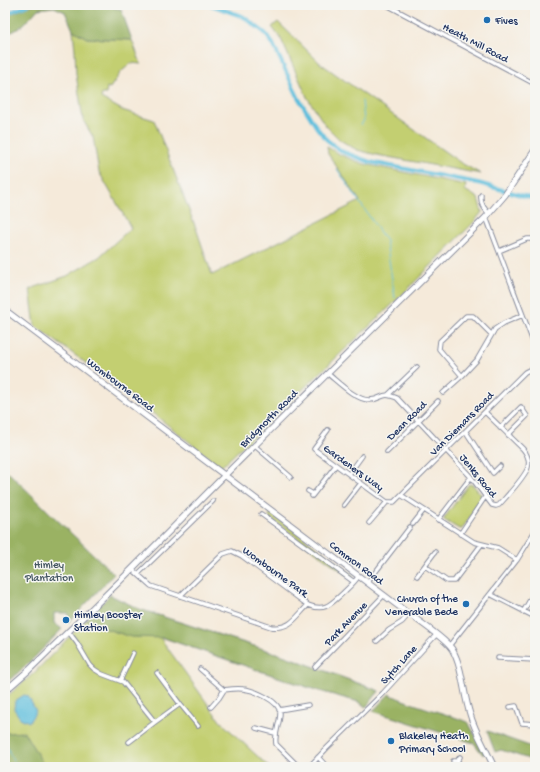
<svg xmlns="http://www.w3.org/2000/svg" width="540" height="772" viewBox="0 0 540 772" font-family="'Gochi Hand',sans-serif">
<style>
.green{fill:#c3cf71;stroke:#6f7f68}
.forest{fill:#9ab263;stroke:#5a7060}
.water{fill:#5dbedc;stroke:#3c769d}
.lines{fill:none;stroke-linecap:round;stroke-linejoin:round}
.stream{stroke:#5dbedc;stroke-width:1}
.canal{stroke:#5dbedc;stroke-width:4}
.street-casing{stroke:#888c9c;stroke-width:5.5}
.secondary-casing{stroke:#888c9c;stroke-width:7}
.street{stroke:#fff;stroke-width:3.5}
.secondary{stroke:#fff;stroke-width:5}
.poi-dot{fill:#1f6fb2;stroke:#f6f6f2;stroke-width:1.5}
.labels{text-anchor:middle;stroke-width:3;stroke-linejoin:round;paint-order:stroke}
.poi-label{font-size:11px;fill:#1b2f5e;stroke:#f6f6f2;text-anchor:start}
.street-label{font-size:11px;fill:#1b2f5e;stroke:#f6f6f2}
.park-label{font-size:11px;fill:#455763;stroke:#f6f6f2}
</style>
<rect width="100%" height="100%" fill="#f6f6f2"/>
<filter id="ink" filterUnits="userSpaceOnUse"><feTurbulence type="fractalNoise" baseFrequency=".025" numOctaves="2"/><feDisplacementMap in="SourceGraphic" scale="8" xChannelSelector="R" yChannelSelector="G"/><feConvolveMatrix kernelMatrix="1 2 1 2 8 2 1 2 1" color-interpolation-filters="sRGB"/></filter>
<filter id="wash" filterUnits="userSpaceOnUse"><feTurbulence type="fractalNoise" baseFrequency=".012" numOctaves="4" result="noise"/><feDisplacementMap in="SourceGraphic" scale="16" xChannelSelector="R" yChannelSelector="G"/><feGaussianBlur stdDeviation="0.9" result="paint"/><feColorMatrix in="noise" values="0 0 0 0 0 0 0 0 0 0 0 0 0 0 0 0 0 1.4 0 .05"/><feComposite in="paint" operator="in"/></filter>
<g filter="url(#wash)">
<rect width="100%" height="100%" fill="#f5eada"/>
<!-- green -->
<path class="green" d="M278 22 320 63 461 163 481 174 377 155 357 150 340 140 325 125 307 97 281 39 272 27Z
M73 30 87 38 132 40 141 64 131 63 121 72 110 88 107 87 106 94H102L101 98 122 110 154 120 197 231 212 275 360 201 328 154 327 147 341 155 364 164 466 185 465 190 478 198 482 212 474 222 397 300 221 467 127 393 35 326 30 289 67 276 99 257 131 228 99 172 93 137 83 120 76 74 75 50Z
M469 484 473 485 483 497 462 529H459L444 520V518Z
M271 513 353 575V577L351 578 269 517V515Z
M110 595 139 609 285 656 379 691 366 707 359 702 316 690 164 638 161 639 220 721 269 767H5V698L34 673Z"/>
<!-- forest -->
<path class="forest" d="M32 5H114V8L121 9 132 40 87 38 73 30 65 12 54 7 38 9C28 20 20 31 5 34V16Z
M5 469 52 515 114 574 68 623V613H54V623L62 629 27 665 5 684Z
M110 595 139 609 285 656 379 691 366 707 359 702 316 690 164 638 131 637 97 626 86 619Z
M389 694C414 706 442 712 468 722L485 753 483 755 474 743 373 711Z
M487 731 535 748V761L501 750 495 752Z
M24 732 45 767H5V733Z"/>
<!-- water -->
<path class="water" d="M24 695 28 696 36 711 29 722 20 718 14 709 15 701Z"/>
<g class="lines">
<!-- stream -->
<path class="stream" d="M361 125 364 120 362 101
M337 169 386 241 395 298
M6 745 16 767"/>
<!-- canal -->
<path class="canal" d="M211 5 244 17 265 33 273 44 299 99 317 128 327 140 343 152 370 162 478 183 535 199
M5 14 28 5"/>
</g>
</g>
<g filter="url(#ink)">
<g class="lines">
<defs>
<path id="street" d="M387 5 535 84
M481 195C480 203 484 208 489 214
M486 217 535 347
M499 251 527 239H535
M491 334 473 316H466L440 341 439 349 462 376 477 360 495 329 504 323 523 315
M328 374C338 382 357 401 370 400 384 399 381 391 397 398L471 477 492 505 496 506 499 505C506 497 526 476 528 467 530 460 527 454 523 449L485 412
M443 393 462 376
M389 394 417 367
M500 428 521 407 527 416 508 435
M328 430 314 449 387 502H394L401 495 474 542 498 548 517 560
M466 432 493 473 500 466
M255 446 291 477
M387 452 438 401
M349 474 362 456
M308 491 313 494
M401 495 525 372 535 367
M312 496 336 465
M344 505 361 483
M261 514 354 582
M438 520 471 477
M369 523 387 502
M413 524 424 510
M460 534 485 497
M425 566 447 581H454L481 545
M132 569 151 586 271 627C291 629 295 618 308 605
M138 574 213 501
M417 576 435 552
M367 583 410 527
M490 594 535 617
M180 596 223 554 232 551 242 556 308 605C325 612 331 604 343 593 348 588 354 583 358 577
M523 612 535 591
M68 631 77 643 90 665 94 669 102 674 123 682 155 722 180 704 157 673
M377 641 389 630 402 622 409 614
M449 646 517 560 535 531
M498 658 535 660
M315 667 384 595
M200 669 224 690C231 689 237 688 243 689 254 690 280 701 280 713 280 724 274 733 276 744L299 767
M120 681 133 653
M180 704 198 726
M211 707 219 698 224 690
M510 707 516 706 522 723 535 724
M279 710 308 705
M256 728 275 733
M129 742 155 722
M318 757 327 767
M453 761H457L460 757
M457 761 462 767
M309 767 326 749 383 693 436 635"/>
<path id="secondary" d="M5 310 409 614C419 621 446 640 452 649 463 668 463 693 470 714 475 732 486 749 494 767
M5 691 29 670 119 582 233 467 486 217 505 195 535 150"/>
</defs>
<!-- street casing -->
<use href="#street" class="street-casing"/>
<!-- secondary casing -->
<use href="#secondary" class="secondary-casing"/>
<!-- street -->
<use href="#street" class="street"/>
<!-- secondary -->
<use href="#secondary" class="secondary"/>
</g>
</g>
<!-- markers -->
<g class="poi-dot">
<circle cx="487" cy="20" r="4"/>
<circle cx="466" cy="604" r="4"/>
<circle cx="66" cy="620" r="4"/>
<circle cx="391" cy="741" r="4"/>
</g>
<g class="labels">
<!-- poi labels -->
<g class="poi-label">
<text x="495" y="24">Fives</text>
<text x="458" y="602" text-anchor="end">Church of the<tspan x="458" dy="13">Venerable Bede</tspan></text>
<text x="74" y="618">Himley Booster<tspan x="74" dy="13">Station</tspan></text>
<text x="399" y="739">Blakeley Heath<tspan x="399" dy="13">Primary School</tspan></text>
</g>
<!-- street labels -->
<g class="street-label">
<text transform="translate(476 42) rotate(28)" y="4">Heath Mill Road</text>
<text transform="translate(121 384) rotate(37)" y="4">Wombourne Road</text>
<text transform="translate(268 418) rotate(-45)" y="4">Bridgnorth Road</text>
<text transform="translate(406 420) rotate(-45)" y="4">Dean Road</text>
<text transform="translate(461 423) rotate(-45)" y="4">Van Diemans Road</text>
<text transform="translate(354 467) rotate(36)" y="4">Gardeners Way</text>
<text transform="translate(479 475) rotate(51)" y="4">Jenks Road</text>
<text transform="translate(357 562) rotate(37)" y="4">Common Road</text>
<text transform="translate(276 571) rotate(36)" y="4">Wombourne Park</text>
<text transform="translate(345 623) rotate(-46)" y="4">Park Avenue</text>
<text transform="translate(398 664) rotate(-48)" y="4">Sytch Lane</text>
</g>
<!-- park labels -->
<g class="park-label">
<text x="49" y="568">Himley<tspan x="49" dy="13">Plantation</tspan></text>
</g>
</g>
<!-- margin -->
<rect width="540" height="772" fill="none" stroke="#f6f6f2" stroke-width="20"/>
</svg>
